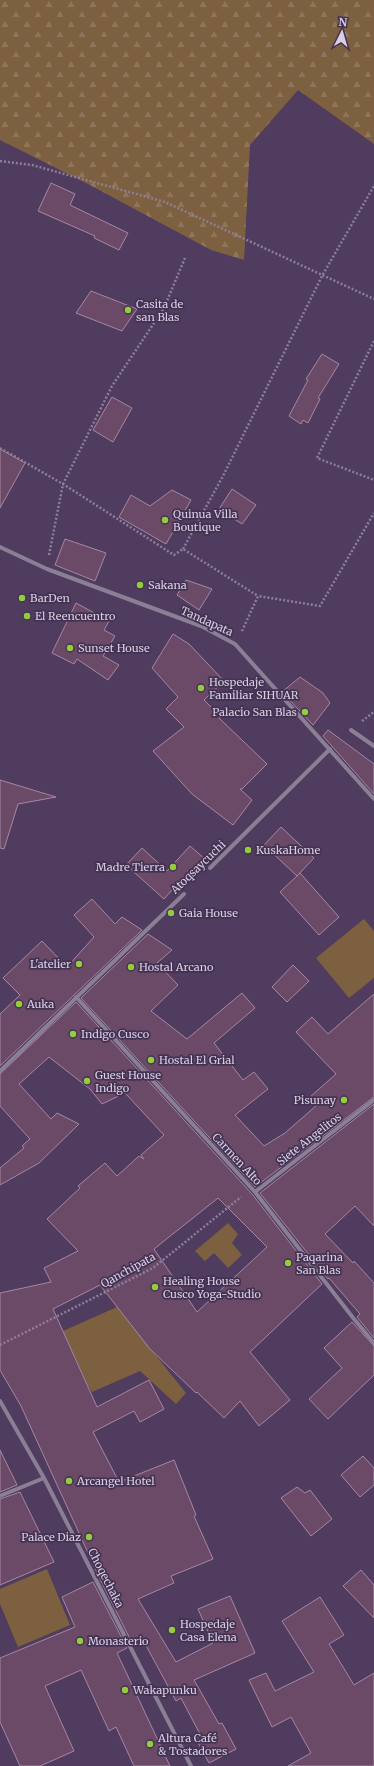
<svg xmlns="http://www.w3.org/2000/svg" width="374" height="1766" viewBox="0 0 374 1766" font-family="Merriweather,serif">
<style>
.green{fill:#7d603f}
.forest{fill:url(#forest-firs)}
.building{fill:#6a4a67;stroke:#a886a5;fill-rule:evenodd}
.lines{fill:none;stroke-linecap:round;stroke-linejoin:round}
.path{stroke:#8d7e9a;stroke-width:2.5;stroke-dasharray:2 2;stroke-linecap:butt}
.street{stroke:#8b7f96;stroke-width:4}
.poi-dot{fill:#93cd3d;stroke:#443253;stroke-width:1.5}
.labels{text-anchor:middle;stroke-width:3.5;stroke-linejoin:round;paint-order:stroke}
.poi-label{font-size:11px;fill:#d9cee3;stroke:#443253;text-anchor:start}
.street-label{font-size:11px;fill:#d9cee3;stroke:#443253}
</style>
<defs>
<pattern id="forest-firs" width="22" height="20" patternUnits="userSpaceOnUse"><rect width="22" height="20" fill="#7d603f"/><path d="M5 1l3.5 6h-7zM16 11l3.5 6h-7z" fill="#8f765b"/></pattern>
</defs>
<rect width="100%" height="100%" fill="#4f3c5e"/>
<!-- green -->
<path class="green" d="M364 919 374 931V978L349 998 316 958Z
M228 1223 238 1234 232 1243 242 1255 228 1268 214 1253 205 1261 195 1251Z
M117 1307 186 1393 176 1404 140 1371 92 1392 88 1386 63 1331Z
M47 1569 70 1625 18 1647 0 1604V1589Z"/>
<!-- forest -->
<path class="forest" d="M0 0H374V144L298 90 250 145 244 260 211 250 86 183 0 140Z"/>
<!-- building -->
<path class="building" d="M51 183 75 194 70 205 128 233 119 250 94 238 95 236 38 211Z
M91 291 137 309 122 331 76 313Z
M322 354 339 364 318 398 320 399 308 423 303 420 301 424 289 416 308 380 306 379Z
M112 397 132 408 113 442 93 430Z
M0 449 25 463 0 508Z
M232 489 256 505 242 524 219 509Z
M172 490 191 500 166 544 119 517 131 495 150 506Z
M65 539 106 553 95 581 55 565Z
M186 580 212 589 199 610 177 595Z
M76 603 109 621 104 630 115 636 103 656 119 665 108 680 77 659 74 664 52 653Z
M173 634 189 644 224 681 204 700 221 717 219 718 267 764 242 789H240L252 800 233 825 192 794 153 751 184 727 166 709 178 697 152 668Z
M300 677 323 693 330 703 313 725 282 692Z
M328 730 374 764V794L323 736Z
M0 780 56 797 18 804 4 849 0 848Z
M281 827 314 858 297 876 264 845Z
M190 846 206 860 177 895 172 890 164 899 126 865 142 848 167 871Z
M300 873 339 917 319 935 280 892Z
M92 899 115 924 122 917 142 930 0 1066V1014L20 995 3 978 42 941 67 967 94 937 74 915Z
M148 934 172 950 157 963 178 985 151 1011 187 1039 242 993 255 1008 214 1043 243 1080 254 1072 268 1089 235 1115 264 1146 285 1133 317 1105 310 1097 336 1074 296 1032 312 1017 328 1034 374 994V1097L255 1187 81 998Z
M293 965 309 981 287 1002 272 987Z
M76 1002 252 1194 322 1284 250 1352 290 1400 259 1426 240 1401 224 1418 197 1392 196 1393 150 1349 100 1285 53 1309 97 1407 149 1380 164 1409 140 1422 134 1411 93 1432 119 1482 174 1460 196 1515 194 1516 213 1559 171 1576 174 1583 138 1599 176 1662 213 1643 198 1609 230 1596 255 1653 194 1680 219 1724 222 1723 236 1749 209 1763 195 1737 200 1734 181 1698 176 1701 143 1640 133 1645 100 1579 21 1406 0 1370V1293L51 1282 44 1268 78 1251 47 1219 80 1188 78 1186 105 1163 117 1176 139 1156 144 1159 141 1155 164 1135 125 1093 102 1104 90 1089 49 1057 19 1084 51 1119 57 1113 79 1124 39 1163 0 1185V1168L24 1148 22 1146 30 1139 0 1106V1074ZM218 1198 267 1247 197 1312 154 1249Z
M374 1104V1226L355 1206 325 1234 353 1263 354 1261 374 1283V1338L357 1317 360 1314 329 1278 328 1279 260 1193Z
M352 1322 374 1346V1375L328 1419 309 1399 342 1368 324 1348Z
M0 1450 17 1485 0 1492Z
M363 1456 374 1468V1485L360 1497 341 1475Z
M297 1487 305 1493 310 1490 332 1519 311 1536 281 1498Z
M20 1492 54 1562 0 1585V1499Z
M361 1570 374 1585V1618L343 1586Z
M93 1582 127 1648 117 1653 170 1766H134L116 1727 109 1731 81 1670 45 1686 74 1751 40 1766H20L0 1722V1658L75 1627 62 1597Z
M320 1597 344 1635 329 1644 354 1685 374 1673V1766H288L311 1753 291 1717 272 1727 249 1680 266 1673 275 1691 314 1672 282 1621Z"/>
<g class="lines">
<!-- path -->
<path class="path" d="M0 161 32 165 165 202 374 299
M374 341 317 458 374 480
M0 448 63 484 174 555 183 549 258 596
M183 549 224 474 322 276 374 186
M49 555 63 484 112 386 164 308 185 258
M242 631 258 596 320 606 374 513
M362 721 374 712
M0 1345 153 1268 241 1197"/>
<!-- street -->
<path class="street" d="M0 547 47 569 201 626 235 644 374 799
M351 730 374 746
M210 868 330 749
M76 997 255 1192 354 1319 374 1343
M0 1071 184 894
M255 1192 374 1100
M0 1401 44 1478 191 1766
M0 1496 44 1478"/>
</g>
<!-- markers -->
<g class="poi-dot">
<circle cx="128" cy="310" r="4"/>
<circle cx="165" cy="520" r="4"/>
<circle cx="140" cy="585" r="4"/>
<circle cx="22" cy="598" r="4"/>
<circle cx="27" cy="616" r="4"/>
<circle cx="70" cy="648" r="4"/>
<circle cx="201" cy="688" r="4"/>
<circle cx="305" cy="712" r="4"/>
<circle cx="248" cy="850" r="4"/>
<circle cx="173" cy="867" r="4"/>
<circle cx="171" cy="913" r="4"/>
<circle cx="79" cy="964" r="4"/>
<circle cx="131" cy="967" r="4"/>
<circle cx="19" cy="1004" r="4"/>
<circle cx="73" cy="1034" r="4"/>
<circle cx="151" cy="1060" r="4"/>
<circle cx="87" cy="1081" r="4"/>
<circle cx="344" cy="1100" r="4"/>
<circle cx="288" cy="1263" r="4"/>
<circle cx="155" cy="1287" r="4"/>
<circle cx="69" cy="1481" r="4"/>
<circle cx="89" cy="1537" r="4"/>
<circle cx="172" cy="1630" r="4"/>
<circle cx="80" cy="1641" r="4"/>
<circle cx="125" cy="1690" r="4"/>
<circle cx="150" cy="1744" r="4"/>
</g>
<g class="labels">
<!-- poi labels -->
<g class="poi-label">
<text x="136" y="308">Casita de<tspan x="136" dy="13">san Blas</tspan></text>
<text x="173" y="518">Quinua Villa<tspan x="173" dy="13">Boutique</tspan></text>
<text x="148" y="589">Sakana</text>
<text x="30" y="602">BarDen</text>
<text x="35" y="620">El Reencuentro</text>
<text x="78" y="652">Sunset House</text>
<text x="209" y="686">Hospedaje<tspan x="209" dy="13">Familiar SIHUAR</tspan></text>
<text x="297" y="716" text-anchor="end">Palacio San Blas</text>
<text x="256" y="854">KuskaHome</text>
<text x="165" y="871" text-anchor="end">Madre Tierra</text>
<text x="179" y="917">Gaia House</text>
<text x="71" y="968" text-anchor="end">L'atelier</text>
<text x="139" y="971">Hostal Arcano</text>
<text x="27" y="1008">Auka</text>
<text x="81" y="1038">Indigo Cusco</text>
<text x="159" y="1064">Hostal El Grial</text>
<text x="95" y="1079">Guest House<tspan x="95" dy="13">Indigo</tspan></text>
<text x="336" y="1104" text-anchor="end">Pisunay</text>
<text x="296" y="1261">Paqarina<tspan x="296" dy="13">San Blas</tspan></text>
<text x="163" y="1285">Healing House<tspan x="163" dy="13">Cusco Yoga-Studio</tspan></text>
<text x="77" y="1485">Arcangel Hotel</text>
<text x="81" y="1541" text-anchor="end">Palace Diaz</text>
<text x="180" y="1628">Hospedaje<tspan x="180" dy="13">Casa Elena</tspan></text>
<text x="88" y="1645">Monasterio</text>
<text x="133" y="1694">Wakapunku</text>
<text x="158" y="1742">Altura Café<tspan x="158" dy="13">&amp; Tostadores</tspan></text>
</g>
<!-- street labels -->
<g class="street-label">
<text transform="translate(207 621) rotate(24)" y="4">Tandapata</text>
<text transform="translate(198 867) rotate(-44)" y="4">Atoqsaycuchi</text>
<text transform="translate(309 1139) rotate(-38)" y="4">Siete Angelitos</text>
<text transform="translate(237 1159) rotate(47)" y="4">Carmen Alto</text>
<text transform="translate(128 1270) rotate(-29)" y="4">Qanchipata</text>
<text transform="translate(106 1578) rotate(63)" y="4">Choqechaka</text>
</g>
</g>
<!-- north arrow -->
<g transform="translate(342 32) rotate(5)" stroke="#443253" stroke-width="3" paint-order="stroke">
<path d="M0-3L7 15L0 10L-7 15Z" fill="#d9cee3"/>
<text y="-6" font-size="11" font-weight="bold" text-anchor="middle" fill="#d9cee3">N</text>
</g>
</svg>
